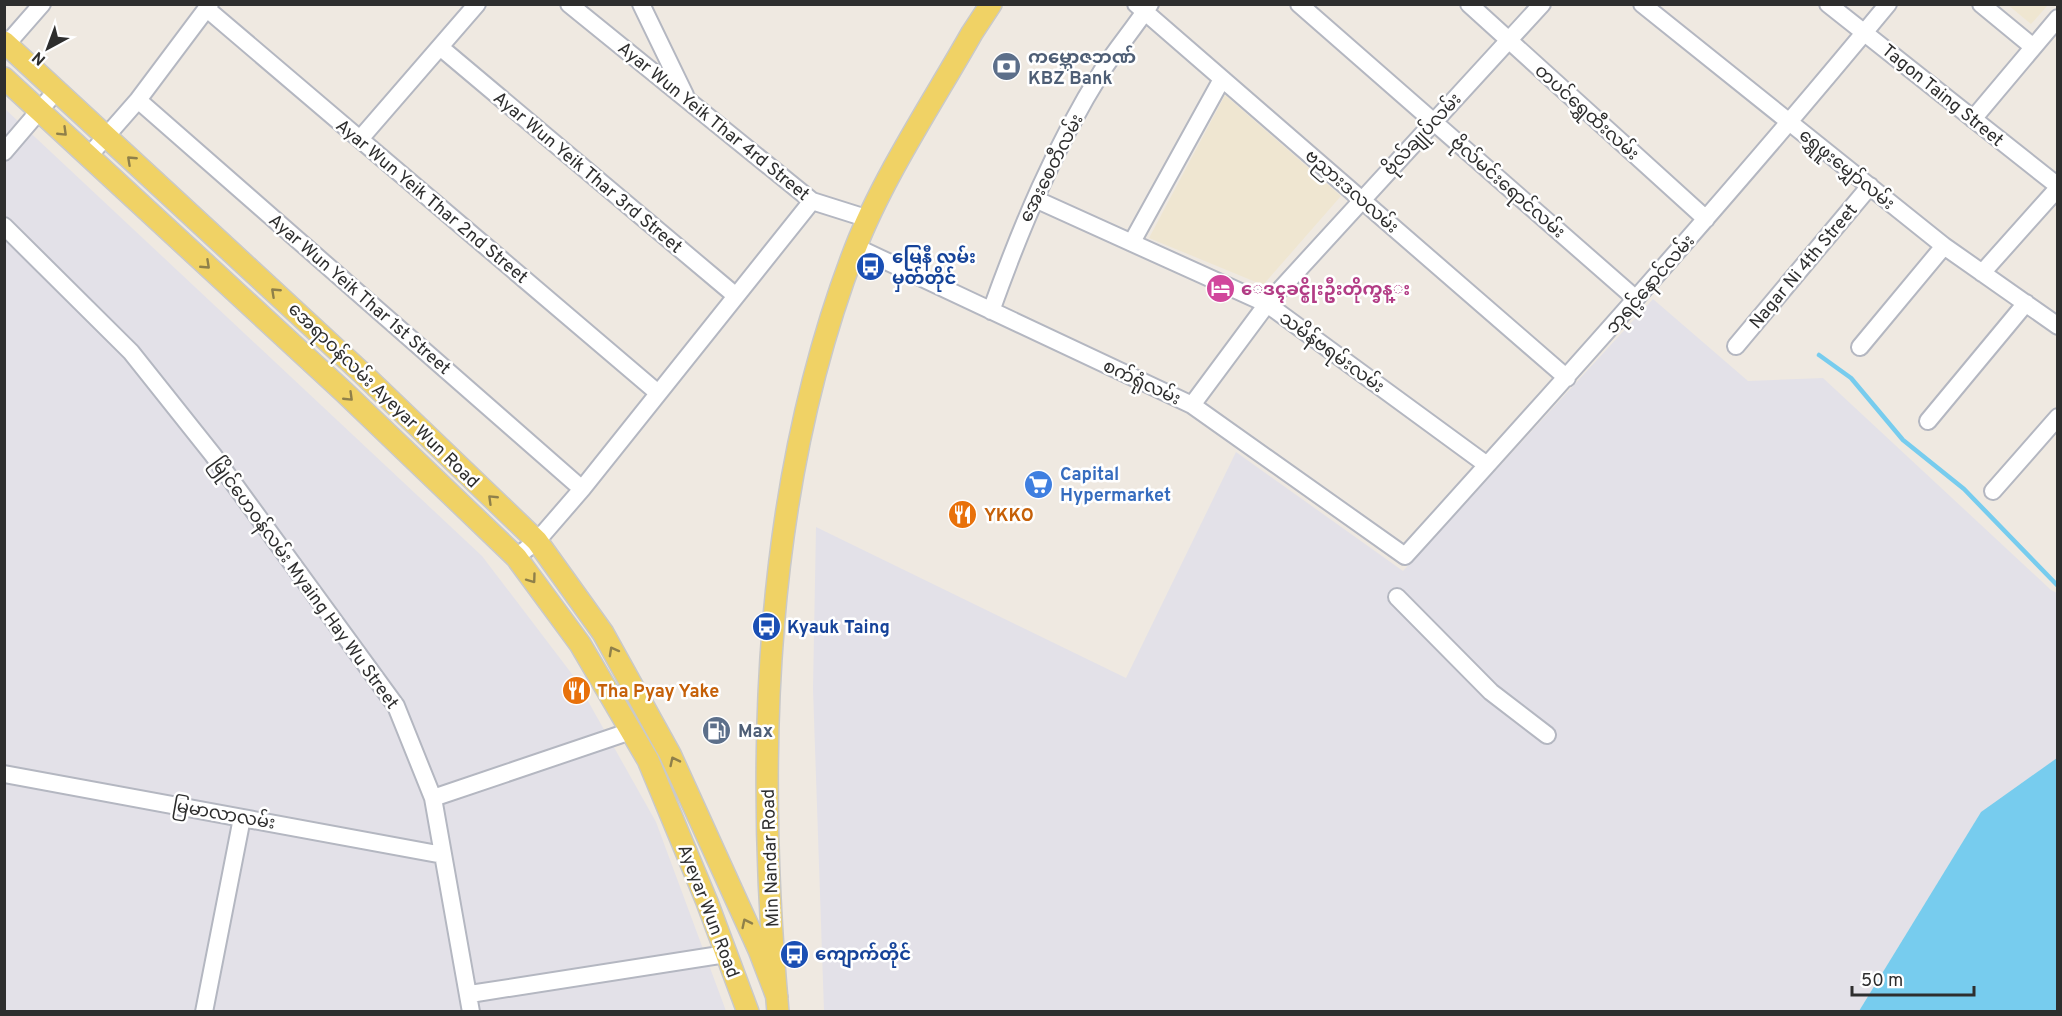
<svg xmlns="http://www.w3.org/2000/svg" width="2062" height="1016" viewBox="0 0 2062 1016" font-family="Overpass,'Noto Sans Myanmar',sans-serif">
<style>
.industrial{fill:#e3e1e8}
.education{fill:#efe6d1}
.water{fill:#7ce}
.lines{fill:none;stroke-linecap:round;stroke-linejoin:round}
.stream{stroke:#7ce;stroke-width:4.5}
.minor-casing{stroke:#b4b7c1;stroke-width:20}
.major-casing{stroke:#c9c9c9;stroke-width:24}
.minor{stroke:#fff;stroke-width:16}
.major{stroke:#f0d265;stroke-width:21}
.oneway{stroke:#8f804a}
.labels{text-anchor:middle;stroke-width:5;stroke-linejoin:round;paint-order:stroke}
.service-label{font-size:18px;font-weight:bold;fill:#4e5e75;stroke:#fff;text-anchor:start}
.street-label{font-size:18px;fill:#2e2e2e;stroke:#fff}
.transit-label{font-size:18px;font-weight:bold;fill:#164399;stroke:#fff;text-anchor:start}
.hotel-label{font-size:18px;font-weight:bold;fill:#b23c85;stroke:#fff;text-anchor:start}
.shop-label{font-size:18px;font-weight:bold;fill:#366cbe;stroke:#fff;text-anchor:start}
.food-label{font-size:18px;font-weight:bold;fill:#c56008;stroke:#fff;text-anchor:start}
</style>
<rect width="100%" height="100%" fill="#efe9e1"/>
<!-- industrial -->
<path class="industrial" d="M4 108 482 556 575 678 656 822 726 1011H5Z
M1653 299 1748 381 1823 378 2051 590 2057 593V758L1981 812 1859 1011H824L813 689 816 527 1126 678 1236 452 1403 571Z"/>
<!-- education -->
<path class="education" d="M2008 5H2048L2031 24Z
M1225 95 1341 196 1263 285 1149 238Z"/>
<!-- water -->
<path class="water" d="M2057 758V1011H1859L1981 812Z"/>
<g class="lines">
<!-- stream -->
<path class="stream" d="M1819 355 1851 378 1903 440 1964 489 2058 586"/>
<defs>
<path id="minor" d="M569 4 812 201 869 219
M641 4 685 95
M1136 4 1567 378
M1299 4 1636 299
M1469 4 1706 219
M1642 4 1944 246 2058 326
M1828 4 2058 186
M1981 4 2032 46
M207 9 658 393
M7 44 42 4
M440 47 736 296
M138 100 582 489
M1973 119 2058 18
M360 139 477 4
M4 152 57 90
M88 157 138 100 210 4
M1035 199 1267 304 1487 465
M4 226 131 352 213 455 396 706 433 798 471 1012
M1132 242 1222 79
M856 247 1192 405 1405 556C1569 375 1732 193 1888 4
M1982 273 2058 188
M991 311C1021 227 1055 146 1102 71 1117 48 1135 27 1150 4
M1736 346 1870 186
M1860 347 1944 246
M1192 405 1267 304 1542 4
M1928 421 2026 303
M1993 491 2058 417
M516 557 537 541 582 489 812 201
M1397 597 1491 692 1547 735
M4 774 443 855
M433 798 631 731
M470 994 726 954
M204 1012 242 818"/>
<path id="major" d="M4 42 362 373 537 541 603 633 670 754 759 950 777 997
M4 78 344 392 516 557 580 644 648 760 707 902 748 1012
M778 1012C755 759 763 488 855 249 883 177 934 100 972 33L991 4"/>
</defs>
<!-- minor casing -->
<use href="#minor" class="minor-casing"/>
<!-- major casing -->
<use href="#major" class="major-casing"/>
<!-- minor -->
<use href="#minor" class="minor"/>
<!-- major -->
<use href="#major" class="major"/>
</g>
<!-- one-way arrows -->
<defs><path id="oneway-chevron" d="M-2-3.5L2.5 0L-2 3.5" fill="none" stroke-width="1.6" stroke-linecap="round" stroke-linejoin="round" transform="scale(1.5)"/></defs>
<g class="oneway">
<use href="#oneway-chevron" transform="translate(63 132) rotate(44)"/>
<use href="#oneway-chevron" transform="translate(131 160) rotate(-137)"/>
<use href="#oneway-chevron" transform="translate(206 265) rotate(43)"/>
<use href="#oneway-chevron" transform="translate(275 292) rotate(-137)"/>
<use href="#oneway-chevron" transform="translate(349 397) rotate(44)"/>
<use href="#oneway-chevron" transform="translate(492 499) rotate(-136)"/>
<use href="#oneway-chevron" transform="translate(532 579) rotate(54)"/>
<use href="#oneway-chevron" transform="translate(613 651) rotate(-119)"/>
<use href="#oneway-chevron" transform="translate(674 761) rotate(-116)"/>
<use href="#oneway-chevron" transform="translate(746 923) rotate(-116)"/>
</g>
<!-- icons -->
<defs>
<symbol id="bank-disc" viewBox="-11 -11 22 22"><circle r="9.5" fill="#5c6f8a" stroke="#fff"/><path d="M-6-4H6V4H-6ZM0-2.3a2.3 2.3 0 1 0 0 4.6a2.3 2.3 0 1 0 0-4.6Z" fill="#fff"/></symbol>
<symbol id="bus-disc" viewBox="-11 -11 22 22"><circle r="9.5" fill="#1a4fb4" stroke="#fff"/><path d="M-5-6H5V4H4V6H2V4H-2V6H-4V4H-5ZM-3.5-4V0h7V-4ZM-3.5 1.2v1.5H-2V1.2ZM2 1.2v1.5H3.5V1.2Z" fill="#fff"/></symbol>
<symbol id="hotel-disc" viewBox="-11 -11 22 22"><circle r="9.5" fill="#d1479c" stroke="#fff"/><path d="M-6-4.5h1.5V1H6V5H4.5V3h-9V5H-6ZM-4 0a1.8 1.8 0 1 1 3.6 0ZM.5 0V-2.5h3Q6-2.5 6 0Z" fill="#fff"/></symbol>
<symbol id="supermarket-disc" viewBox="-11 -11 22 22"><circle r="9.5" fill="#3f7fe0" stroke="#fff"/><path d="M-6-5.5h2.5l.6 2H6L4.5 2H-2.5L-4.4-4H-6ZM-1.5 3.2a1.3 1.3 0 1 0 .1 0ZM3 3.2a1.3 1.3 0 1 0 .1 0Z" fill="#fff"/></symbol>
<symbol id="restaurant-disc" viewBox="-11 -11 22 22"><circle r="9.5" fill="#e8710a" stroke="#fff"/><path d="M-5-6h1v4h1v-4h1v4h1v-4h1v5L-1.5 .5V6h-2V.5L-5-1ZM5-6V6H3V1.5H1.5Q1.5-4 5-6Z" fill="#fff"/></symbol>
<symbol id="fuel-disc" viewBox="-11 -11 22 22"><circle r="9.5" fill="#5c6f8a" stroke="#fff"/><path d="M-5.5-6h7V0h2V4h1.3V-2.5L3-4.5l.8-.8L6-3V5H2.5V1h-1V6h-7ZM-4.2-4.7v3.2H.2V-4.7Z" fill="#fff"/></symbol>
</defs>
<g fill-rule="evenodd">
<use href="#bank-disc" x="990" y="50" width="33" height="33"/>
<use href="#bus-disc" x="854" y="250" width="33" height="33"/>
<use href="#hotel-disc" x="1204" y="272" width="33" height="33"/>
<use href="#supermarket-disc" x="1022" y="468" width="33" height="33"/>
<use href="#restaurant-disc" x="946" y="498" width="33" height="33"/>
<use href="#bus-disc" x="750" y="610" width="33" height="33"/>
<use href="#restaurant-disc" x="560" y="674" width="33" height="33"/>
<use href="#fuel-disc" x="700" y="714" width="33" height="33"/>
<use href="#bus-disc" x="778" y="938" width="33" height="33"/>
</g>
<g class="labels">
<!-- service labels -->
<g class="service-label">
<text x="1028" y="63">ကမ္ဘောဇဘဏ်<tspan x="1028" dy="21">KBZ Bank</tspan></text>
<text x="738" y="737">Max</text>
</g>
<!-- street labels -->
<g class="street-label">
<text transform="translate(1943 95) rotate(39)" y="6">Tagon Taing Street</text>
<text transform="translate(1587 112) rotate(42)" y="6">တပင်ရွှေထီးလမ်း</text>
<text transform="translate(714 121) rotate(39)" y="6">Ayar Wun Yeik Thar 4rd Street</text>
<text transform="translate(1422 134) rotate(-47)" y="6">ဗိုလ်ချုပ်လမ်း</text>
<text transform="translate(1051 168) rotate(-63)" y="6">အေးစေတီလမ်း</text>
<text transform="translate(1847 169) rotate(39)" y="6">ရွှေဖူးမျှော်လမ်း</text>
<text transform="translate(588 172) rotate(40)" y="6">Ayar Wun Yeik Thar 3rd Street</text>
<text transform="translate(1508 187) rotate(41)" y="6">ဗိုလ်မင်းရောင်လမ်း</text>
<text transform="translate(1352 191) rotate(41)" y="6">ဗညားဒလလမ်း</text>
<text transform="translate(432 201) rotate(40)" y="6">Ayar Wun Yeik Thar 2nd Street</text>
<text transform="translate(1803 266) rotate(-50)" y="6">Nagar Ni 4th Street</text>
<text transform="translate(1650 284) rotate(-49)" y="6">ဘုရင့်နောင်လမ်း</text>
<text transform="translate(360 294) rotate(41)" y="6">Ayar Wun Yeik Thar 1st Street</text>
<text transform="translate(1332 352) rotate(36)" y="6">သမိန်ဗရမ်းလမ်း</text>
<text transform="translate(1142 382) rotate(25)" y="6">စက်ရုံလမ်း</text>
<text transform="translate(384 395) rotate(44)" y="6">အေရာဝန်လမ်း Ayeyar Wun Road</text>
<text transform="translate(305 583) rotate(54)" y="6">မြိုင်ဟေဝန်လမ်း Myaing Hay Wu Street</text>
<text transform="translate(224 814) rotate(10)" y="6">မြမာလာလမ်း</text>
<text transform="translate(770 858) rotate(-92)" y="6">Min Nandar Road</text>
<text transform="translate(709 911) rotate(69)" y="6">Ayeyar Wun Road</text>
</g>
<!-- transit labels -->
<g class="transit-label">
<text x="892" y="263">မြေနီ လမ်း<tspan x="892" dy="21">မှတ်တိုင်</tspan></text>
<text x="787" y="633">Kyauk Taing</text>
<text x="815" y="960">ကျောက်တိုင်</text>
</g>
<!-- hotel labels -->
<g class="hotel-label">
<text x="1241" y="295">ေဒၚခင္စိုးဦးတိုက္ခန္း</text>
</g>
<!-- shop labels -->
<g class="shop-label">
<text x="1060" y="480">Capital<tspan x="1060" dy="21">Hypermarket</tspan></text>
</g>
<!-- food labels -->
<g class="food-label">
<text x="984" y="521">YKKO</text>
<text x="597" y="697">Tha Pyay Yake</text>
</g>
</g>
<!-- border -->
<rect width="2062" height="1016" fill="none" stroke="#2e2e2e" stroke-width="12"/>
<!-- north arrow -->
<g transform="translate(48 48) rotate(221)" stroke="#ffffff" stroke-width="4.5" paint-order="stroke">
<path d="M0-4.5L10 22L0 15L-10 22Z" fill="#2e2e2e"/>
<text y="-9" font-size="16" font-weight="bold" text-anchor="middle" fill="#2e2e2e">N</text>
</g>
<!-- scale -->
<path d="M1852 986v9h122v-9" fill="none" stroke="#2e2e2e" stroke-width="3"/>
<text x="1861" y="986" font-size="18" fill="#2e2e2e" stroke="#ffffff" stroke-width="4.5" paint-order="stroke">50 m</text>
</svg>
